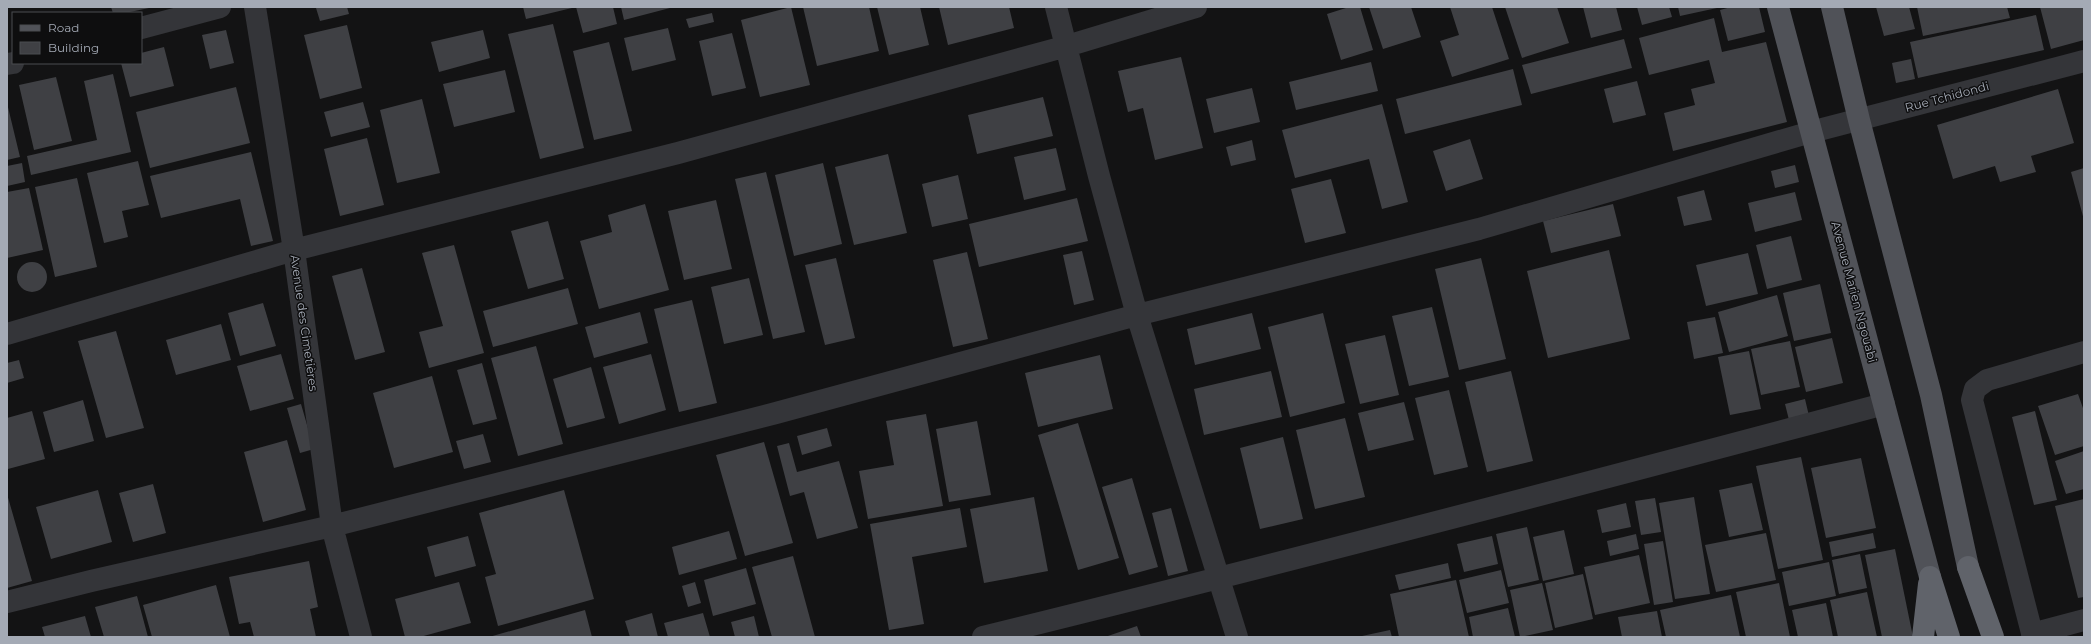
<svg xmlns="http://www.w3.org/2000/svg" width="2091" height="644" viewBox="0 0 2091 644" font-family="Montserrat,sans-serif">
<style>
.building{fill:#3f4044}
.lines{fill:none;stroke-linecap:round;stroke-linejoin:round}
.minor{stroke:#343539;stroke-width:22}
.major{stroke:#505258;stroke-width:22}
.highway{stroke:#60636a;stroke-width:22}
.labels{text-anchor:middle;stroke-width:3;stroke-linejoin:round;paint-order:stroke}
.street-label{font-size:12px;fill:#a4aab5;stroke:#0e0e0f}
</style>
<rect width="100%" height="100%" fill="#131314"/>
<!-- building -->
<path class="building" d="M111 7H149V8L125 13H113Z
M347 7 349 14 320 21 316 8Z
M523 7H572V8L526 19Z
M576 7H613L617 24 583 33Z
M621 7H669L670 8 624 20Z
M791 7 810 85 760 97 741 20Z
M803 7H869L879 51 817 66Z
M877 7H920L929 45 889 55Z
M939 7H1009L1014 28 948 45Z
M1349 7H1360L1373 50 1341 60 1327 14Z
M1369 7H1411L1421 37 1383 49Z
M1450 7H1492L1509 59 1452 77 1440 41 1459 35Z
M1505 7H1557L1569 43 1522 58Z
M1583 7H1616L1622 30 1591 38Z
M1637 7H1669L1672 17 1642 25Z
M1678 7H1717V8L1680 16Z
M1731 7H1759L1765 32 1728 41 1720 10Z
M1876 7H1909L1915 29 1884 36Z
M1917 7H2007L2010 18 1923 36Z
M2040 7H2084V40L2051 49Z
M712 13 714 22 689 28 686 19Z
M2036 15 2044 50 1918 78 1910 42Z
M1714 18 1722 52 1766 42 1787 122 1673 151 1664 113 1695 105 1691 89 1715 83 1709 60 1649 75 1639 38Z
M553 24 584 148 540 159 508 34Z
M347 25 362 88 320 99 304 35Z
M668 28 676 60 632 71 624 38Z
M226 30 234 63 210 69 202 35Z
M483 30 490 58 439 72 431 42Z
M732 33 746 88 712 96 699 41Z
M1624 39 1632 68 1531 94 1522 65Z
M609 42 632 131 594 140 573 51Z
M164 47 174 86 130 97 121 63H141V53Z
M1181 57 1203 148 1155 160 1143 108 1128 112 1118 71Z
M1911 59 1915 79 1896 83 1892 63Z
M1371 62 1378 91 1296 110 1289 82Z
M1513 69 1522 105 1405 134 1396 99Z
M505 70 515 112 454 127 443 84Z
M113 74 131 152 31 175 27 156 97 140 84 81Z
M56 77 72 141 34 150 19 85Z
M1637 81 1646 115 1613 123 1604 89Z
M236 87 250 143 150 168 136 112Z
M1252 88 1260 122 1214 133 1206 99Z
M2058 89 2074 143 2031 156 2036 172 2000 182 1995 166 1953 179 1937 125Z
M1043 97 1053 136 977 154 968 115Z
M422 99 440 173 397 183 380 110Z
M363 102 370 127 331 137 324 112Z
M7 103 20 157 7 160Z
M1382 104 1408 202 1382 209 1369 159 1295 178 1282 130Z
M367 138 384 205 340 216 324 149Z
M1470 139 1483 179 1446 191 1433 151Z
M1252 140 1256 160 1231 166 1226 147Z
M1056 148 1066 190 1024 200 1014 157Z
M251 152 273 241 251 246 240 199 161 218 150 176Z
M888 154 907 233 854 245 835 167Z
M138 161 149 205 122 211 128 237 104 243 87 173Z
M22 163 25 182 7 186V166Z
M823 163 842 244 794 256 775 175Z
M1795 165 1799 182 1775 188 1771 171Z
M2084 168V220L2071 172Z
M766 172 805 332 773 339 735 179Z
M958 175 968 219 932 227 922 184Z
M77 178 97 267 55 277 35 187Z
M1331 179 1346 233 1305 243 1291 189Z
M29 188 43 250 7 258V192Z
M1704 190 1712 220 1684 226 1677 197Z
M1795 192 1802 220 1755 232 1748 203Z
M1077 198 1088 241 979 267 969 224Z
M716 200 732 269 684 280 668 211Z
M645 204 669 290 599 309 580 241 612 232 608 215Z
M1613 204 1621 236 1551 253 1543 221Z
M548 221 564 279 528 289 511 231Z
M1791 236 1802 280 1767 289 1756 245Z
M454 245 484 353 429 368 419 332 443 326 422 253Z
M1609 250 1630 339 1548 358 1527 271Z
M1082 251 1094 300 1074 305 1063 255Z
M967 252 988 339 953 347 933 260Z
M1748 253 1758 294 1706 306 1696 265Z
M836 258 855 338 825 345 805 265Z
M1481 258 1506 359 1459 370 1435 269Z
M17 277a15 15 0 1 1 30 0a15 15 0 1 1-30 0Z
M362 268 385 352 355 360 332 276Z
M749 278 763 335 724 344 711 287Z
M1820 284 1831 333 1794 341 1783 293Z
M568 288 578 324 493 347 483 311Z
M1777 295 1788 336 1729 352 1718 312Z
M692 300 717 403 679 412 654 309Z
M263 303 276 346 240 356 228 313Z
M1432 307 1449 377 1409 386 1392 316Z
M640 312 648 343 594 358 585 327Z
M1252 313 1261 349 1195 365 1187 329Z
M1323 313 1345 403 1290 417 1268 327Z
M1715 317 1723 353 1694 359 1687 322Z
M221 324 231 360 176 375 166 340Z
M116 331 144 428 106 438 78 341Z
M1385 335 1399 395 1360 404 1345 344Z
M1832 338 1843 383 1806 392 1795 347Z
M1790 341 1800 387 1761 395 1751 349Z
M536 346 563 444 518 456 491 358Z
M1749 351 1761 409 1730 415 1718 357Z
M281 354 294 399 250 411 237 366Z
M651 354 666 410 619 424 603 367Z
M1100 355 1113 409 1038 427 1025 373Z
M19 360 24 378 7 383V363Z
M482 363 497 419 473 425 457 370Z
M591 367 605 418 567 428 553 379Z
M1271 371 1282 417 1204 435 1194 389Z
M1511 371 1533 461 1487 472 1465 382Z
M432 376 453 452 394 468 373 393Z
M1449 390 1468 467 1434 475 1415 398Z
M2078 394 2084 411V446L2055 455 2038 406Z
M1805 399 1809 416 1789 420 1785 404Z
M83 400 94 441 54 452 43 412Z
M1404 402 1414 440 1368 451 1358 413Z
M301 404 314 449 300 453 287 408Z
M32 411 45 459 8 469 7 418Z
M2035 411 2057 500 2034 505 2012 417Z
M926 414 943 506 868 519 859 471 894 465 886 421Z
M1345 418 1365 497 1315 509 1296 430Z
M977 421 991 495 949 502 936 429Z
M1078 423 1119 558 1078 570 1038 435Z
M827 428 832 446 802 455 797 436Z
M483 434 491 462 464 469 456 441Z
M1283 437 1303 519 1260 529 1240 448Z
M287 440 306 510 263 522 244 452Z
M764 442 793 543 745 556 716 455Z
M789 443 797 472 839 461 858 528 817 539 804 492 790 496 777 446Z
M2084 451V489L2066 494 2055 461Z
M1801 457 1823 560 1778 569 1756 466Z
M1861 458 1876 528 1826 538 1811 468Z
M1132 478 1158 567 1129 575 1102 487Z
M1752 483 1763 530 1729 537 1719 490Z
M153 484 166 533 133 542 119 493Z
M98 490 112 542 51 559 36 507Z
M564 490 594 599 498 626 485 577 496 574 479 513Z
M7 494 32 581 7 588Z
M1034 497 1048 571 984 583 970 509Z
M1694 497 1710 594 1675 599 1659 503Z
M1655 498 1661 532 1641 535 1635 501Z
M2084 499V597L2078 598 2055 506Z
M1626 503 1631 527 1602 533 1597 510Z
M960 508 967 547 912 557 924 624 889 630 870 524Z
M1171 508 1188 571 1168 576 1152 513Z
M1527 527 1539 580 1508 587 1496 534Z
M1564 530 1574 574 1543 581 1533 537Z
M729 531 737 559 679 575 672 547Z
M1766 533 1776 580 1716 592 1705 545Z
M1873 533 1876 548 1832 557 1829 542Z
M1636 534 1639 549 1610 556 1607 541Z
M468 536 476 566 435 577 427 547Z
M1492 536 1498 564 1464 572 1457 544Z
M1663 541 1673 602 1654 605 1644 544Z
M1895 549 1913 637H1882L1865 555Z
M1860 554 1867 588 1839 594 1832 560Z
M1639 555 1650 603 1595 615 1584 567Z
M793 556 815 637H772L752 567Z
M309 561 318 607 310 609 316 637H254L250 622 239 624 229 577Z
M1829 562 1836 596 1789 606 1782 572Z
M1448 563 1451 578 1399 590 1395 575Z
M746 568 756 604 713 616 704 580Z
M1501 570 1509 603 1467 613 1459 580Z
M1583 574 1593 619 1555 628 1545 583Z
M1456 580 1469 637H1399L1390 594Z
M459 582 471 623 420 637H405L395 599Z
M695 582 701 603 688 607 682 586Z
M1542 583 1553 630 1520 637 1510 590Z
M1779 583 1790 637H1746L1736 592Z
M216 585 230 637H152L143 605Z
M1867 592 1877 637H1838L1830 600Z
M1731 595 1740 637H1666L1660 610Z
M137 596 148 637H104L95 607Z
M1826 603 1833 637H1798L1792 610Z
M1508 608 1515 637H1473L1469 617Z
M585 610 592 637H489Z
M1657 611 1662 637H1622L1618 617Z
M652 613 658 637H630L625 621Z
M703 613 710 637H668L664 623Z
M85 616 91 637H45L42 627Z
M754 616 759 637H735L731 622Z
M1137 626 1141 637H1105Z
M1390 630 1392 637H1362V636Z"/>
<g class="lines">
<!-- minor -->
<path class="minor" d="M255 7 294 250 332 526 361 637
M1056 7 1099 176 1137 315 1237 637
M141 28 220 7
M7 64 13 63
M7 334 294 250 678 153 1067 46 1196 7
M7 602 91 581 332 526 776 413 1137 315 1479 229 1811 132 2084 61
M2032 634 2084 620
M983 637C1284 563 1584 484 1884 404
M2033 637 1972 400 1975 389 1987 380 2084 352"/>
<!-- major -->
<path class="major" d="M1778 7 1930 577
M1832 7 1859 120 1931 395 1968 567"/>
<!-- highway -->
<path class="highway" d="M1968 567 1993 637
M1930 577 1949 637
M1923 637 1929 584"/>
</g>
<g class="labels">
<!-- street labels -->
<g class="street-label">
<text transform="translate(1947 97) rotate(-15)" y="4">Rue Tchidondi</text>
<text transform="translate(1854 292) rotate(75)" y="4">Avenue Marien Ngouabi</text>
<text transform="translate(304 323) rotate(82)" y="4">Avenue des Cimetières</text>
</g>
</g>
<!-- border -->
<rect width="2091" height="644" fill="none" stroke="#a4aab5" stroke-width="16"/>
<!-- legend -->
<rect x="12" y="12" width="130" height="52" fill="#0e0e0f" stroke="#4a4c51"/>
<rect x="20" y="25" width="20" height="6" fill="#505258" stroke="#4a4c51"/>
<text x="48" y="32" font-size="12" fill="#a4aab5">Road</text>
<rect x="20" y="42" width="20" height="12" fill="#3f4044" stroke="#4a4c51"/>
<text x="48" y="52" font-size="12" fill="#a4aab5">Building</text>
</svg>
